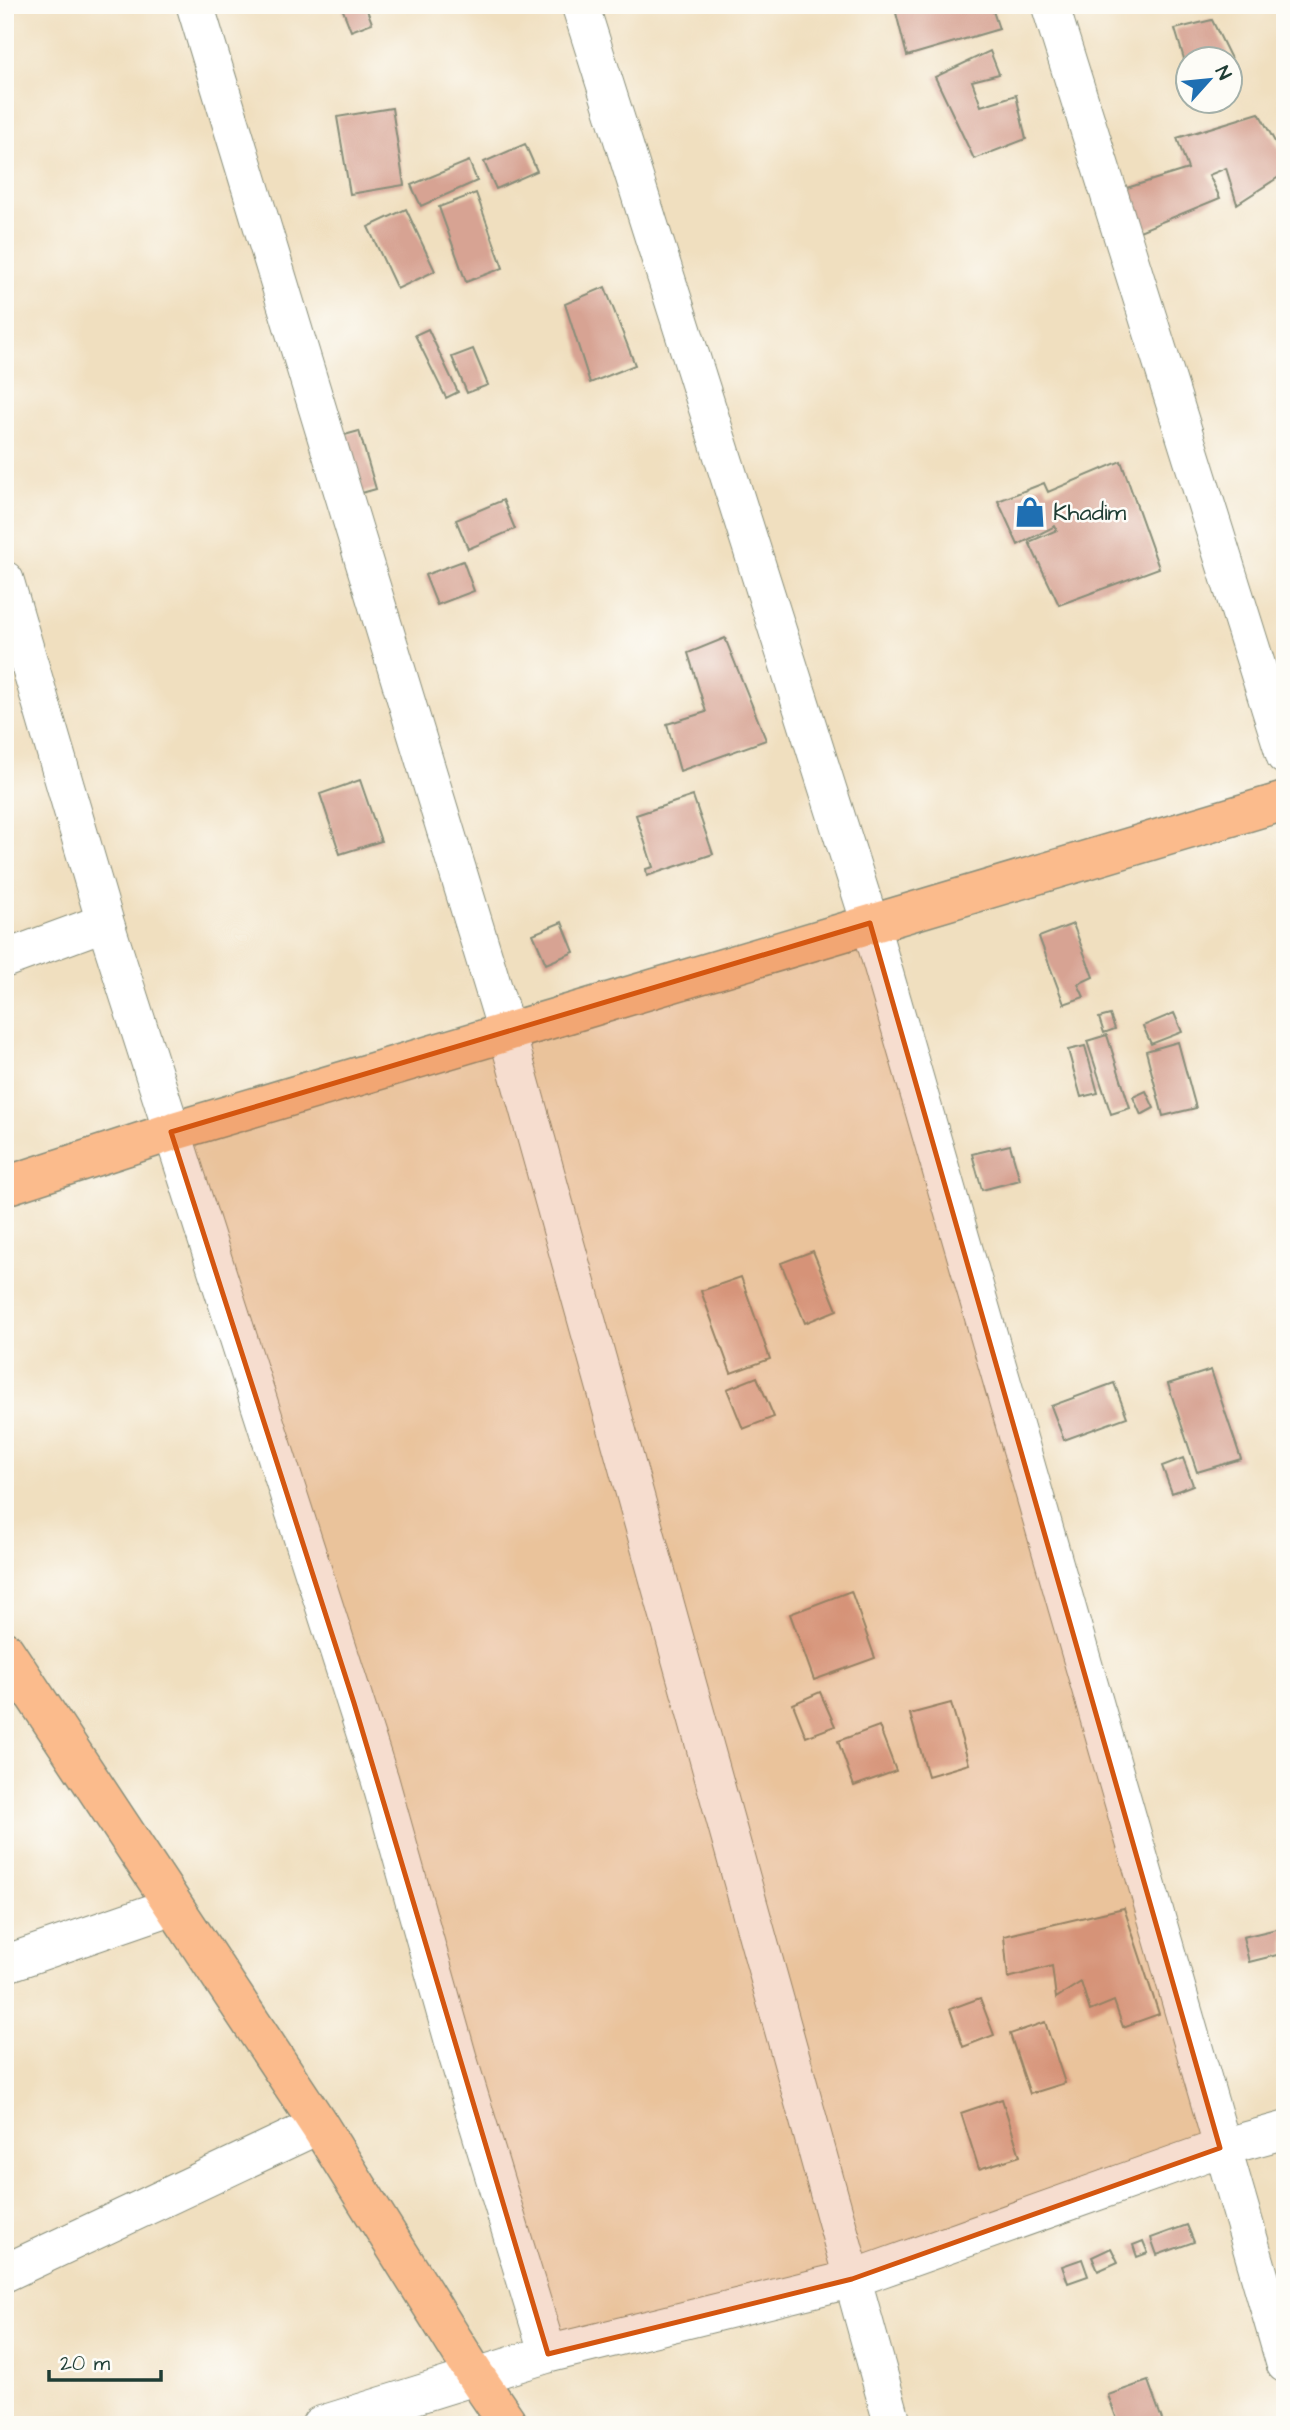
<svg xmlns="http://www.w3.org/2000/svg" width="1290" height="2430" viewBox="0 0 1290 2430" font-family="'Architects Daughter',sans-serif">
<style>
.building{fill:#d7a393}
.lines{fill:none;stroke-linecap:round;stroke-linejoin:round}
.minor-casing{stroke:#888e7a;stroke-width:39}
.major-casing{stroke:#888e7a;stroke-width:41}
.minor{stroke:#fff;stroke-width:37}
.major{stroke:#fbbb8c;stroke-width:38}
.marked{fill:#d45610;fill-opacity:0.2;stroke:#d45610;stroke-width:5;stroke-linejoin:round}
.labels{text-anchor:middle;stroke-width:5;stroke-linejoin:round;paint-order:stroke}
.poi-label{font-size:24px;fill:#1f3d34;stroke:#fdfcf7;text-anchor:start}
</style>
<rect width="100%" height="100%" fill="#fdfcf7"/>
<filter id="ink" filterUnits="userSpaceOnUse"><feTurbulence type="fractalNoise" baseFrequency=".0143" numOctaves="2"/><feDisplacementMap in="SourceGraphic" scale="14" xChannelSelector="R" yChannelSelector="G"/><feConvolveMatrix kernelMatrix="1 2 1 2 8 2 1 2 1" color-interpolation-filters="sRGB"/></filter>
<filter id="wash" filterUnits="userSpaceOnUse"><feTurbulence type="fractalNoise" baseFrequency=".00686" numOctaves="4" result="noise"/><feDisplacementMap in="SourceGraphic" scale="28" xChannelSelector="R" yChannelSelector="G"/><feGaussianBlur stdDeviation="1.57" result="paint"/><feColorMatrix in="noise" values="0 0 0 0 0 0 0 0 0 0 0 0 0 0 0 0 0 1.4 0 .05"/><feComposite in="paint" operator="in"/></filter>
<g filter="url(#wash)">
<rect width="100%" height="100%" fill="#f0dfbf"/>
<g id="blocks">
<!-- building -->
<path class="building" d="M341 5H365L372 23 351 31Z
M894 5H991L999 29 907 56Z
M1212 20 1240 77 1230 82V60H1188V72L1175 29Z
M990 51 999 74 972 81 981 106 1016 95 1026 139 974 159 935 77Z
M392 108 404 185 350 194 337 117Z
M1259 113 1285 160V173L1237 204 1226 168 1209 175 1220 198 1130 235 1114 192 1188 169 1177 138Z
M525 144 537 171 496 189 484 162Z
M469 161 477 181 421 206 411 185Z
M476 193 503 268 466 282 439 207Z
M406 209 435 271 397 289 368 227Z
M605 287 635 365 590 383 565 304Z
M428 329 458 392 446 398 415 335Z
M473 349 488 385 467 393 452 357Z
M359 431 376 489 351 496 334 438Z
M1121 461 1159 568 1059 605 1029 542 1057 530 1055 526 1018 545 998 501 1044 483 1048 492Z
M503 500 515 529 468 549 456 520Z
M463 561 474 591 437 605 425 575Z
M725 638 766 740 680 771 667 724 706 712 688 653Z
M360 780 381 841 340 854 320 794Z
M693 796 713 854 647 876 646 869 653 867 636 815Z
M562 922 574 952 546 964 533 934Z
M1073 924 1093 977 1078 984 1084 997 1064 1004 1039 937Z
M1174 1013 1182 1032 1151 1044 1143 1026Z
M1110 1015 1115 1029 1104 1033 1099 1018Z
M1107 1035 1130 1108 1111 1114 1087 1041Z
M1178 1042 1196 1108 1163 1116 1146 1051Z
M1085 1046 1098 1093 1081 1097 1068 1050Z
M1146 1091 1154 1108 1141 1115 1133 1097Z
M1010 1145 1020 1180 982 1190 972 1154Z
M813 1251 837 1310 805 1323 781 1263Z
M741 1277 770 1359 731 1373 701 1291Z
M1211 1370 1241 1459 1197 1472 1168 1384Z
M757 1377 774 1417 743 1429 727 1389Z
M1114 1383 1127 1417 1064 1440 1051 1406Z
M1183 1458 1193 1485 1172 1493 1162 1466Z
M851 1591 875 1658 814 1680 790 1614Z
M820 1692 835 1726 806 1737 793 1704Z
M951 1703 969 1764 928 1776 910 1714Z
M879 1726 896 1771 854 1786 838 1741Z
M1124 1908 1159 2014 1123 2027 1114 2001 1090 2011 1081 1982 1056 1998 1052 1966 1008 1978 1004 1936Z
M1285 1927V1953L1249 1962 1243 1937Z
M980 1998 994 2035 963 2047 950 2009Z
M1045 2022 1065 2083 1030 2094 1010 2034Z
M1002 2099 1020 2156 979 2169 961 2113Z
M1187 2225 1194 2242 1157 2255 1151 2238Z
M1143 2241 1148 2253 1137 2257 1133 2245Z
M1111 2248 1118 2262 1098 2271 1092 2257Z
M1082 2259 1088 2276 1068 2283 1062 2266Z
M1148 2381 1164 2425H1119L1108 2395Z"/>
</g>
</g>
<g filter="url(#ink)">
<use href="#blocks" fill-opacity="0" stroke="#888e7a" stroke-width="2"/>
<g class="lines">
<defs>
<path id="minor" d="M195 5 507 1033 893 2425
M580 5 870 923 1285 2364
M1050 5 1285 756
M5 580 105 922 380 1780 458 2058 548 2354
M5 959 105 922
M5 1964 173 1906
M5 2273 319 2125
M320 2425 548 2354 852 2279 1220 2148 1285 2130"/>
<path id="major" d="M5 1186 171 1132 1285 801
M5 1651 319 2125 475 2375 509 2425"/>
</defs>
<!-- minor casing -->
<use href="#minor" class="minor-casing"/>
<!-- major casing -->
<use href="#major" class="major-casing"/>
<!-- minor -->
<use href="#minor" class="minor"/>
<!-- major -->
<use href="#major" class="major"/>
</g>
</g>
<!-- marked area -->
<path class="marked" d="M870 923 1220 2148 852 2279 548 2354 354 1703 171 1132Z"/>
<!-- icons -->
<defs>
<symbol id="shop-bare" viewBox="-9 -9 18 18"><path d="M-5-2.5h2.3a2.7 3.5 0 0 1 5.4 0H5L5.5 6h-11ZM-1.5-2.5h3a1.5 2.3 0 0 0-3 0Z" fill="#1f6fb2" stroke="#fdfcf7" stroke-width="2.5" paint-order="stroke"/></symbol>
</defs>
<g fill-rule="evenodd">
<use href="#shop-bare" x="1008" y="490" width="44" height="44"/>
</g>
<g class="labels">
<!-- poi labels -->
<g class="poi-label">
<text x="1053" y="520">Khadim</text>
</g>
</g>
<!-- margin -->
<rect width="1290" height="2430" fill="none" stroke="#fdfcf7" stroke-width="28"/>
<!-- north arrow -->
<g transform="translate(1209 80) rotate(63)"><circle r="33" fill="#fdfcf7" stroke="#a4b0a9" stroke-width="2"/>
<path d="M0-5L12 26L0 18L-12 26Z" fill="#1f6fb2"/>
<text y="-10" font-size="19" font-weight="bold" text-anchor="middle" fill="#1f3d34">N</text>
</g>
<!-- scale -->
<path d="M49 2370v10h112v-10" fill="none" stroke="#1f3d34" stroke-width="3.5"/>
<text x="60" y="2370" font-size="21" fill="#1f3d34" stroke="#fdfcf7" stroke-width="5" paint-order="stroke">20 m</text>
</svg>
